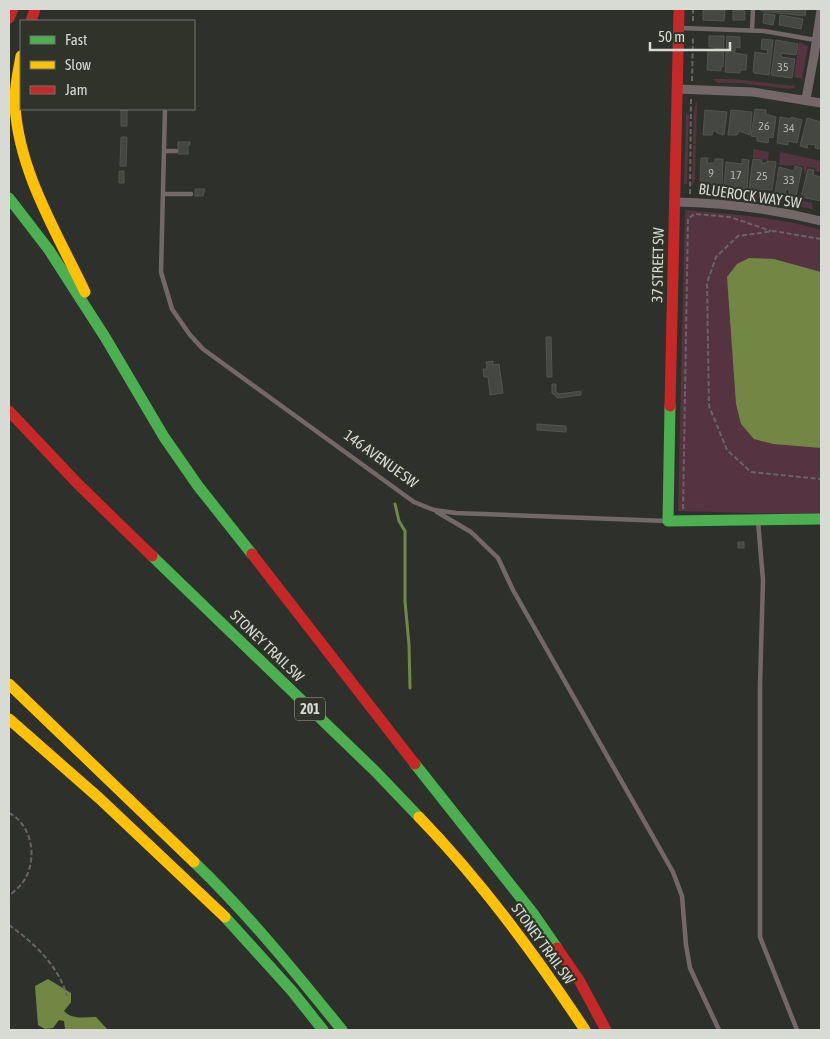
<svg xmlns="http://www.w3.org/2000/svg" width="830" height="1039" viewBox="0 0 830 1039" font-family="'Asap Condensed',sans-serif">
<style>
.green{fill:#553340}
.water{fill:#718743}
.lines{fill:none;stroke-linecap:round;stroke-linejoin:round}
.stream{stroke:#718743;stroke-width:3}
.building{fill:#454742;stroke:#52544f}
.path{stroke:#6b6365;stroke-width:2;stroke-dasharray:5 2.5;stroke-linecap:butt}
.lane{stroke:#73676a;stroke-width:4.5}
.street{stroke:#73676a;stroke-width:9}
.fast{stroke:#4caf50;stroke-width:11}
.slow{stroke:#ffc107;stroke-width:11}
.jam{stroke:#c62828;stroke-width:11}
.labels{text-anchor:middle;stroke-width:4.5;stroke-linejoin:round;paint-order:stroke}
.number-label{font-size:12px;fill:#b3b6b0}
.shield{fill:#2f3329;stroke:#a5a9a1;stroke-width:1}
.shield-label{font-size:14px;font-weight:bold;fill:#d8dbd4}
.street-label{font-size:15px;fill:#d8dbd4;stroke:#2f3329}
</style>
<rect width="100%" height="100%" fill="#2e312b"/>
<!-- green -->
<path class="green" d="M799 42 808 46 802 79 794 77Z
M713 79H733L795 86 794 88 789 89 740 83H718Z
M697 101 696 144H693L694 112 696 102Z
M686 114 689 115 687 184H684Z
M693 145H696L695 179 692 187Z
M753 149 769 152 768 160 753 158Z
M780 152 821 161V172L816 171 815 168 807 167 805 175 803 166 779 165Z
M735 189 755 191 756 193 761 194 762 200 733 197Z
M786 197 812 203 813 209 782 203Z
M685 210C730 214 778 217 821 230V515L678 511Z"/>
<!-- water -->
<path class="water" d="M749 258 774 259 821 272V448L773 444 754 439 741 424 736 404 727 277 737 264Z
M48 979 71 993V1002L64 1011C72 1020 85 1017 96 1017L108 1030H63L65 1029 64 1021 59 1020 53 1028 45 1029 38 1025 35 986Z"/>
<g class="lines">
<!-- stream -->
<path class="stream" d="M395 504 399 521 405 531V601L409 645 410 688"/>
</g>
<!-- building -->
<path class="building" d="M761 9 778 10 806 9 805 16 761 11Z
M703 10H725L724 21 703 20Z
M733 10 745 11V20H733Z
M764 13 775 15 773 25 763 23Z
M780 15 803 19 801 29 779 25Z
M709 36H724L723 67 721 66V71L707 70 708 50 715 51V47H709Z
M727 36 740 37V48L735 47V53L747 55 746 70H740V73L725 72Z
M762 39 773 40 769 75 754 73 753 71 755 52 767 54 768 50 761 49Z
M776 40 798 44 796 55 781 53V57L795 59 792 78 783 77 782 75 781 77 771 75Z
M121 109H127V126H121Z
M755 109 766 110V114L776 117 773 138 769 137 768 143 757 141V137L751 136Z
M705 110 727 112 724 135 717 133 716 131H713L712 135H703Z
M731 110 752 112 750 135 739 131 737 135H728Z
M780 117 791 119V117L802 120 797 143 788 141V145L777 143Z
M807 118 821 122V149L815 148 816 145 808 144 807 148 800 146Z
M121 137H127L126 166H120Z
M178 142H190V145H188V154H178Z
M701 158H708L707 163H715V159H723L722 188 712 187V184H700Z
M742 159 749 160 747 189H738V187L724 186 726 162 742 164Z
M753 159 762 160 761 163H767V161L776 162 772 190 749 189Z
M795 166 802 168 796 196 789 195V190L786 189 785 194 775 192 779 167 794 171Z
M808 169 814 170 813 175 821 177V201L801 197Z
M119 171H124V183H119Z
M195 189H205L203 196H195Z
M546 337H551L552 377H547Z
M493 361V365L499 364 503 393 490 395 488 377H484L483 369H487L486 362Z
M552 384H556V392L559 394 581 391V395L558 398 552 393Z
M537 424 566 426V432L537 430Z
M738 542H744V548H738Z"/>
<g class="lines">
<!-- path -->
<path class="path" d="M693 21V9
M692 81 693 36
M690 194 691 99
M821 239 774 231 738 236 716 257 707 283 709 406 727 450 751 472 821 479
M683 509 688 219 694 214 730 217 771 231
M9 813C33 825 38 861 23 882 20 887 13 892 9 896
M9 925C34 943 58 965 67 996"/>
<!-- lane -->
<path class="lane" d="M681 28 764 31 821 41
M752 30 753 9
M165 109 161 272 172 309 190 335 203 349 414 502 434 510 456 513 666 521
M164 151H176
M163 194H191
M437 512 471 532 498 558 513 590 673 872 682 896 686 945 690 968 719 1030
M758 521 763 580 760 685V937L797 1030"/>
<!-- street -->
<path class="street" d="M677 89 753 92 821 103
M806 99 814 56 821 10
M675 202C724 203 773 209 821 221"/>
<!-- fast -->
<path class="fast" d="M9 198 49 250 105 337 164 437 198 486 252 554
M670 406 668 521 821 519
M152 556 375 771 419 817
M415 764 532 912 557 948
M194 862C248 914 295 972 342 1030
M225 917 292 991 323 1030"/>
<!-- slow -->
<path class="slow" d="M21 56C18 72 14 89 15 106 19 172 57 233 85 292
M9 684 194 862
M9 719 99 798 225 917
M419 817C482 882 535 954 585 1030"/>
<!-- jam -->
<path class="jam" d="M9 18 13 9
M31 21 35 9
M670 406 679 9
M9 411 78 484 152 556
M252 554 415 764
M557 948 579 980 606 1030"/>
</g>
<g class="labels">
<!-- number labels -->
<g class="number-label">
<text x="783" y="71">35</text>
<text x="764" y="130">26</text>
<text x="789" y="132">34</text>
<text x="711" y="177">9</text>
<text x="736" y="179">17</text>
<text x="762" y="180">25</text>
<text x="789" y="184">33</text>
</g>
<!-- shield labels -->
<rect class="shield" x="295" y="697.5" width="30" height="23" rx="4"/>
<g class="shield-label">
<text x="310" y="714">201</text>
</g>
<!-- street labels -->
<g class="street-label">
<text transform="translate(750 196) rotate(8)" y="5">BLUEROCK WAY SW</text>
<text transform="translate(658 265) rotate(-89)" y="5">37 STREET SW</text>
<text transform="translate(381 459) rotate(36)" y="5">146 AVENUE SW</text>
<text transform="translate(267 646) rotate(44)" y="5">STONEY TRAIL SW</text>
<text transform="translate(543 944) rotate(54)" y="5">STONEY TRAIL SW</text>
</g>
</g>
<!-- border -->
<rect width="830" height="1039" fill="none" stroke="#d8dbd4" stroke-width="20"/>
<!-- legend -->
<rect x="20" y="20" width="175" height="90" fill="#2f3329" stroke="#73766d"/>
<rect x="30" y="36" width="25" height="8" fill="#4caf50" stroke="#73766d"/>
<text x="65" y="45" font-size="15" fill="#d8dbd4">Fast</text>
<rect x="30" y="61" width="25" height="8" fill="#ffc107" stroke="#73766d"/>
<text x="65" y="70" font-size="15" fill="#d8dbd4">Slow</text>
<rect x="30" y="86" width="25" height="8" fill="#c62828" stroke="#73766d"/>
<text x="65" y="95" font-size="15" fill="#d8dbd4">Jam</text>
<!-- scale -->
<path d="M650 42v8h80v-8" fill="none" stroke="#d8dbd4" stroke-width="2.5"/>
<text x="658" y="42" font-size="15" fill="#d8dbd4" stroke="#2f3329" stroke-width="4" paint-order="stroke">50 m</text>
</svg>
